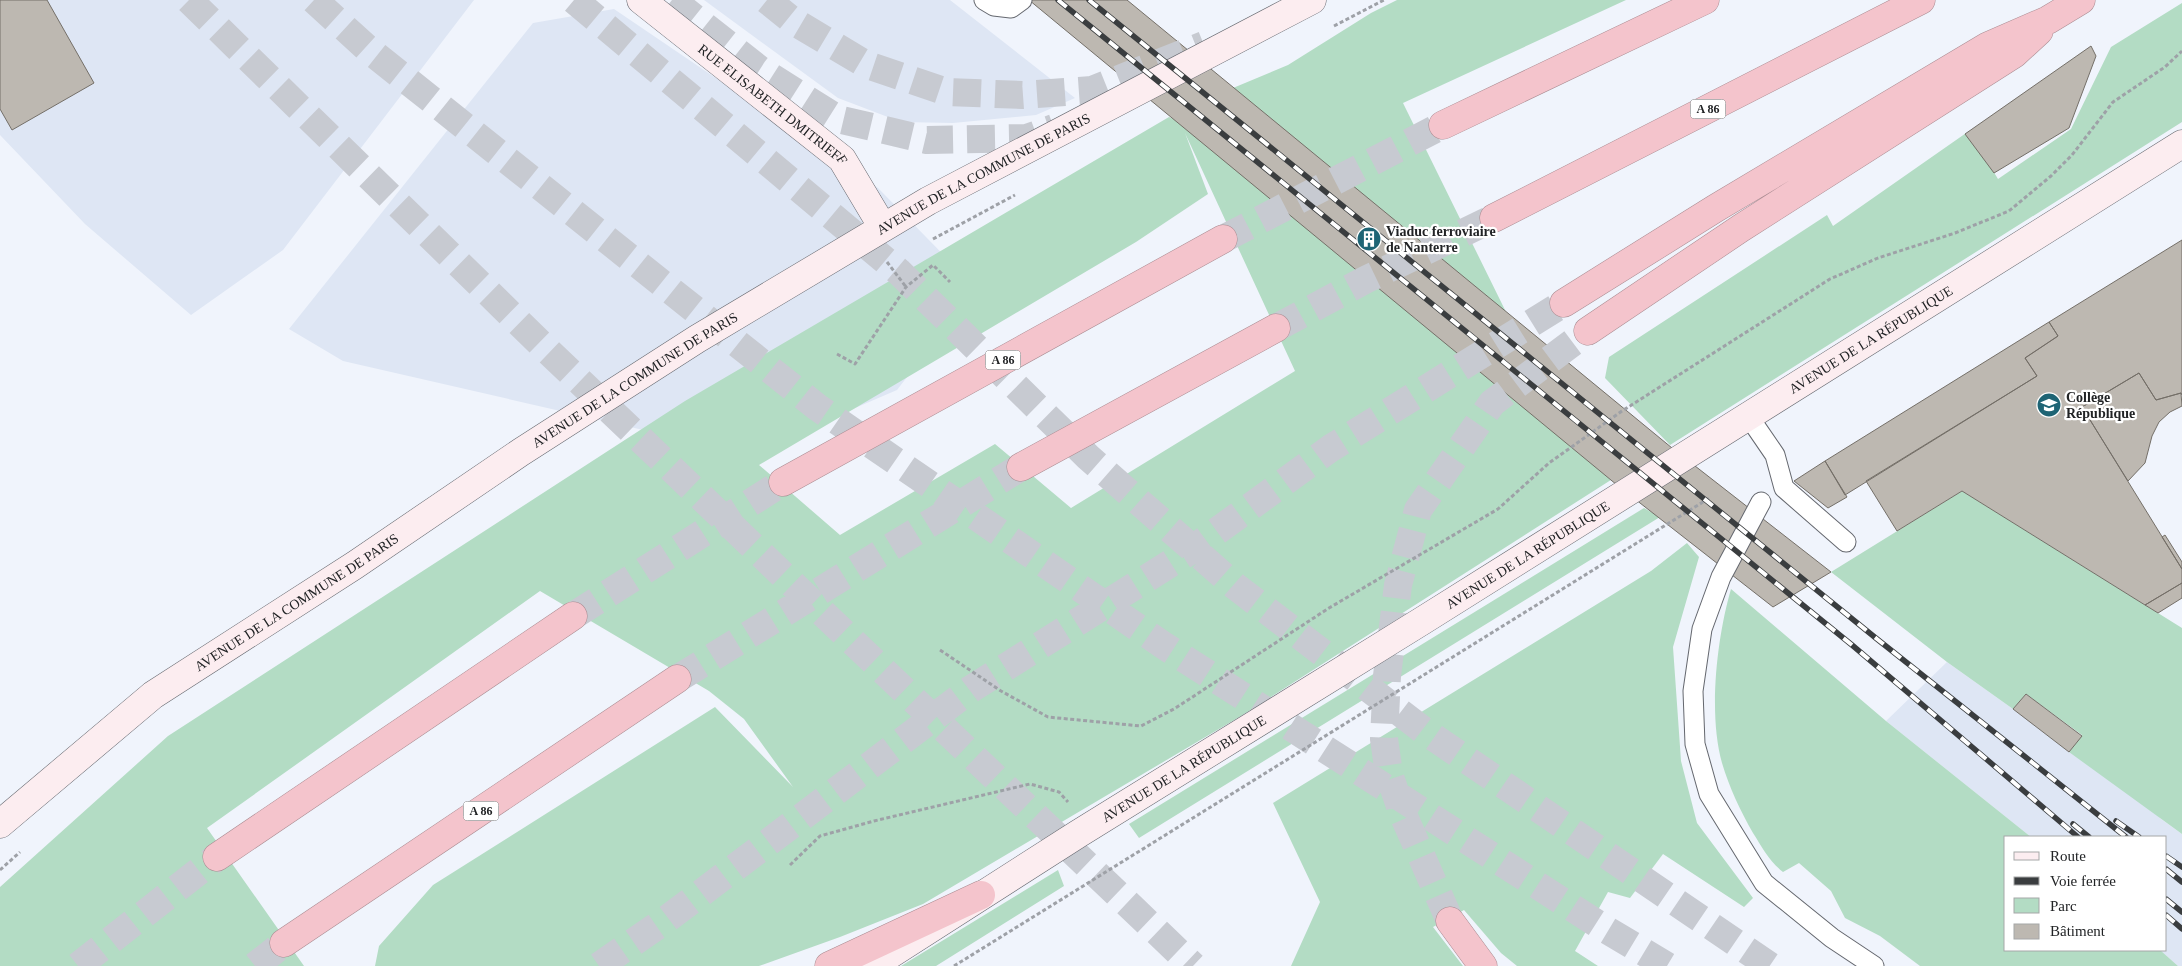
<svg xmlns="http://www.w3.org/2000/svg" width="2182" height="966" viewBox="0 0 2182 966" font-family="'Times New Roman',serif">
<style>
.built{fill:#dee6f4}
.green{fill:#b3dcc4;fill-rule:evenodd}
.building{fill:#bdb8b1;stroke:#746f68}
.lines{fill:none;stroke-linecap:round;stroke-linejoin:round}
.motorway-tunnel{stroke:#c7cad1;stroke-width:28;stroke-dasharray:28 14;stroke-linecap:butt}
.service-casing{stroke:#65686f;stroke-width:21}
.secondary-casing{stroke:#65686f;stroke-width:29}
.motorway-casing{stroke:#aa8c92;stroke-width:29}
.path{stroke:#9ea1a7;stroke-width:3;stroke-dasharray:4 2.5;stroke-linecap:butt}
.service{stroke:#fff;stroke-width:19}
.secondary{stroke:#fcedf0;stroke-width:28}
.motorway{stroke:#f4c4cc;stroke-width:28}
.rail-casing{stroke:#3a3d3f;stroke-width:5.5}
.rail{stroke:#fff;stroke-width:4;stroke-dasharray:11;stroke-linecap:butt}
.labels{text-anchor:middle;stroke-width:4.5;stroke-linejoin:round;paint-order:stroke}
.shield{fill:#fff;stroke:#646566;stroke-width:1}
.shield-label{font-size:12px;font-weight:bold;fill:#212325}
.street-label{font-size:14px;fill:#212325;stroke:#fff}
.poi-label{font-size:14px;font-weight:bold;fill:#212325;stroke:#fff;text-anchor:start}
</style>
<rect width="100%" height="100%" fill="#f0f4fc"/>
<!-- built -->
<path class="built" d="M0 0H474L283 250 191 315 85 224 0 135Z
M704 0H950L1075 98 1036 115 953 123 901 122 838 98Z
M614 9 878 188 976 288 897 390 748 454 343 361 289 329 533 23Z
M1947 662 2013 709 2026 694 2082 736 2161 819 2182 834V966H2178L2160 950H2166V837H2031L1886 721Z"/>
<!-- green -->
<path class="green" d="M1397 0H1626L1403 103 1506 312 1233 88 1288 65 1371 13Z
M2182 3V122L1670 445 1605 378 1609 357 1827 215 1833 226 1969 131 1998 179 2071 129 2111 47Z
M1169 117 1180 122 1614 478 1241 716 923 904 840 937 759 966H375L379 946 433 885 715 707 793 787 744 719 709 691 540 591 207 828 304 966H0V887L168 736 685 401ZM1185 133 1295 371 1071 508 995 444 840 535 759 465 1136 242 1208 194Z
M1962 491 2182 628V834L2069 752 2082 735 2026 694 2013 709 1947 662 1831 572Z
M1644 508 1660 517 1139 838 1129 824Z
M1687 543 1699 557 1673 647 1681 761 1697 823 1753 898 1744 907 1663 854 1630 898 1608 892 1575 951 1598 966H1517L1501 953 1464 910 1433 927 1463 966H1291L1320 902 1273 803 1651 571Z
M1731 589 1886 721 2031 837H2006V950H2160L2178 966H1920L1880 936 1845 918 1831 891 1799 863 1783 872C1769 861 1762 847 1753 833 1741 812 1729 787 1722 763 1708 714 1717 637 1731 589Z
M1058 870 1064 886 936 966H901Z"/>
<!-- building -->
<path class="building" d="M0 0H47L94 83 12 130 0 109Z
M1029 0H1127L1672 448 1831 572 1773 607 1617 485Z
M2091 46 2096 56 2069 128 1994 173 1965 134Z
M2182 240V395L2181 393 2156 400 2139 373 2082 407 2182 569V583L2145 605 1962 491 1897 531 1866 481 2037 376 2025 358 2058 336 2049 322Z
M2049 322 2058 336 2025 358 2037 376 1845 495 1825 461Z
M2139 373 2156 400 2181 393 2182 406 2170 412 2159 422 2152 436 2145 463 2128 481 2082 407Z
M1825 461 1847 497 1828 508 1794 481Z
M2165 535 2182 562V569L2162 537Z
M2182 583V598L2158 613 2145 605Z
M2026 694 2082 736 2069 752 2013 709Z"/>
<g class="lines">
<!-- motorway-tunnel -->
<path class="motorway-tunnel" d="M189 0 547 350 1193 966
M314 0 369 50 817 407 1163 645 1607 930 1667 966
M574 0 899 272 1088 457 1235 586 1423 730 1770 966
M672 0 759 69 838 119 927 140 1027 138 1054 128
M767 0 793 21 867 65 947 92 1022 95 1092 90 1204 45
M1223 239 1443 125
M1276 328 1367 279 1494 218
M573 616 783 482
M677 679 1021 467
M1450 921 1402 812 1389 774 1384 739 1387 676 1398 585 1418 510 1492 403 1588 331
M78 966 217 857
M255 966 284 943
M599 966 667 919 971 689 1187 553 1331 448 1564 303"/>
<defs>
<path id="service" d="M984 0 994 6 1011 8 1022 0
M1749 417 1775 455 1784 488 1846 542
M1761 502 1721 577 1702 629 1693 691 1695 744 1709 794 1764 883 1832 938 1874 966"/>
<g id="secondary">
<path id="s1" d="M641 0 842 159 882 226"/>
<path id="s2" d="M0 824 153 695 355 565 521 452 697 339 928 201 1312 0"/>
<path id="s3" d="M872 966 1078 834 1422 621 2182 144"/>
</g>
<path id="motorway" d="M1443 125 1705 0
M1494 218 1921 0
M1564 303 1716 208 1988 46 2048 20 2081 0
M1588 331 1741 228 2014 54 2039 31
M1021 467 1276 328
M783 482 1223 239
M217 857 573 616
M1450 921 1483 966
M284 943 677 679
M829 966 981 895"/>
</defs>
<!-- service casing -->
<use href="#service" class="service-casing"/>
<!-- secondary casing -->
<use href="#secondary" class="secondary-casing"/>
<!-- motorway casing -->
<use href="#motorway" class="motorway-casing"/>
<!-- path -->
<path class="path" d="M1334 26 1384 0
M933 239 1015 195
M887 262 906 287
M837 354 855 364 906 287 933 265 950 282
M940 650 1001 691 1048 717 1141 726 1174 709 1329 608 1498 509 1549 463 1622 411 1830 279 1878 258 1955 233 2009 211 2051 176 2072 155 2113 102 2165 67 2182 51
M790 865 820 836 874 821 1030 784 1059 792 1068 802
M0 870 20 852
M954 966 1711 497"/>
<!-- service -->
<use href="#service" class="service"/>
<!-- secondary -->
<use href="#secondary" class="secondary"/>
<!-- motorway -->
<use href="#motorway" class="motorway"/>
<defs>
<path id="rail" d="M1058 0 1852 645 2078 837
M1089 0 1877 639 2126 837
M2116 821 2139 837
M2073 824 2089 837
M2166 856 2182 867
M2166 869 2182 882
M2166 899 2182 912
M2166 915 2182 929"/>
</defs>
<!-- rail casing -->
<use href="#rail" class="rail-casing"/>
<!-- rail -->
<use href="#rail" class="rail"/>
</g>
<!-- icons -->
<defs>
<symbol id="building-disc" viewBox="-11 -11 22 22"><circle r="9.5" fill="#1e6474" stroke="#fff"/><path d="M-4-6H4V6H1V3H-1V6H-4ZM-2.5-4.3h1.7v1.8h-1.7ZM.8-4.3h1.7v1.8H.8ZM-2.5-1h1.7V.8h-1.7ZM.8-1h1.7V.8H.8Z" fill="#fff"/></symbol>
<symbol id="school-disc" viewBox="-11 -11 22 22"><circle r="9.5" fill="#1e6474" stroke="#fff"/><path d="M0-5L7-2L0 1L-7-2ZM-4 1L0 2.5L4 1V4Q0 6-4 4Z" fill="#fff"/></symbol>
</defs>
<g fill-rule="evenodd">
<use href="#building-disc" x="1355" y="225" width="28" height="28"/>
<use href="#school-disc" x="2035" y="391" width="28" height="28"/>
</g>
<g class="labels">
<!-- shield labels -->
<g class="shield">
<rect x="1690.5" y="99.5" width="35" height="19" rx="4"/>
<rect x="985.5" y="350.5" width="35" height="19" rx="4"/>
<rect x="463.5" y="801.5" width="35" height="19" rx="4"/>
</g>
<g class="shield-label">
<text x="1708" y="113">A 86</text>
<text x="1003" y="364">A 86</text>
<text x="481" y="815">A 86</text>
</g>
<!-- street labels -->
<g class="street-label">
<text dy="5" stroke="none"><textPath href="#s1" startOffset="168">RUE ELISABETH DMITRIEFF</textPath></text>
<text dy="5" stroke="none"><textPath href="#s2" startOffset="1181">AVENUE DE LA COMMUNE DE PARIS</textPath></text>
<text dy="5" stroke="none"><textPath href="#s3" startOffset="1179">AVENUE DE LA RÉPUBLIQUE</textPath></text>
<text dy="5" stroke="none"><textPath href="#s2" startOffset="776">AVENUE DE LA COMMUNE DE PARIS</textPath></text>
<text dy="5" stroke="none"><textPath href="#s3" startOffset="774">AVENUE DE LA RÉPUBLIQUE</textPath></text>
<text dy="5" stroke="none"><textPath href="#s2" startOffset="371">AVENUE DE LA COMMUNE DE PARIS</textPath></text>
<text dy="5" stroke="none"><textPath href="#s3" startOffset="369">AVENUE DE LA RÉPUBLIQUE</textPath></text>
</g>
<!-- poi labels -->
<g class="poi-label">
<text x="1386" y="236">Viaduc ferroviaire<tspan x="1386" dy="16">de Nanterre</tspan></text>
<text x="2066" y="402">Collège<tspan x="2066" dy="16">République</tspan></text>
</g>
</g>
<!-- legend -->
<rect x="2004" y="836" width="162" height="115" fill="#ffffff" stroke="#a6a7a8"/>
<rect x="2014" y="852" width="25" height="8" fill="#fcedf0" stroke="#a6a7a8"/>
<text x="2050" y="861" font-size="15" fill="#212325">Route</text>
<rect x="2014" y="877" width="25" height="8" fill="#3a3d3f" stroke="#a6a7a8"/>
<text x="2050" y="886" font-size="15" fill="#212325">Voie ferrée</text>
<rect x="2014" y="898" width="25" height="15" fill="#b3dcc4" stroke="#a6a7a8"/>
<text x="2050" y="911" font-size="15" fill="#212325">Parc</text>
<rect x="2014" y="924" width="25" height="15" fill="#bdb8b1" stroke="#a6a7a8"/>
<text x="2050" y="936" font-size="15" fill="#212325">Bâtiment</text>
</svg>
